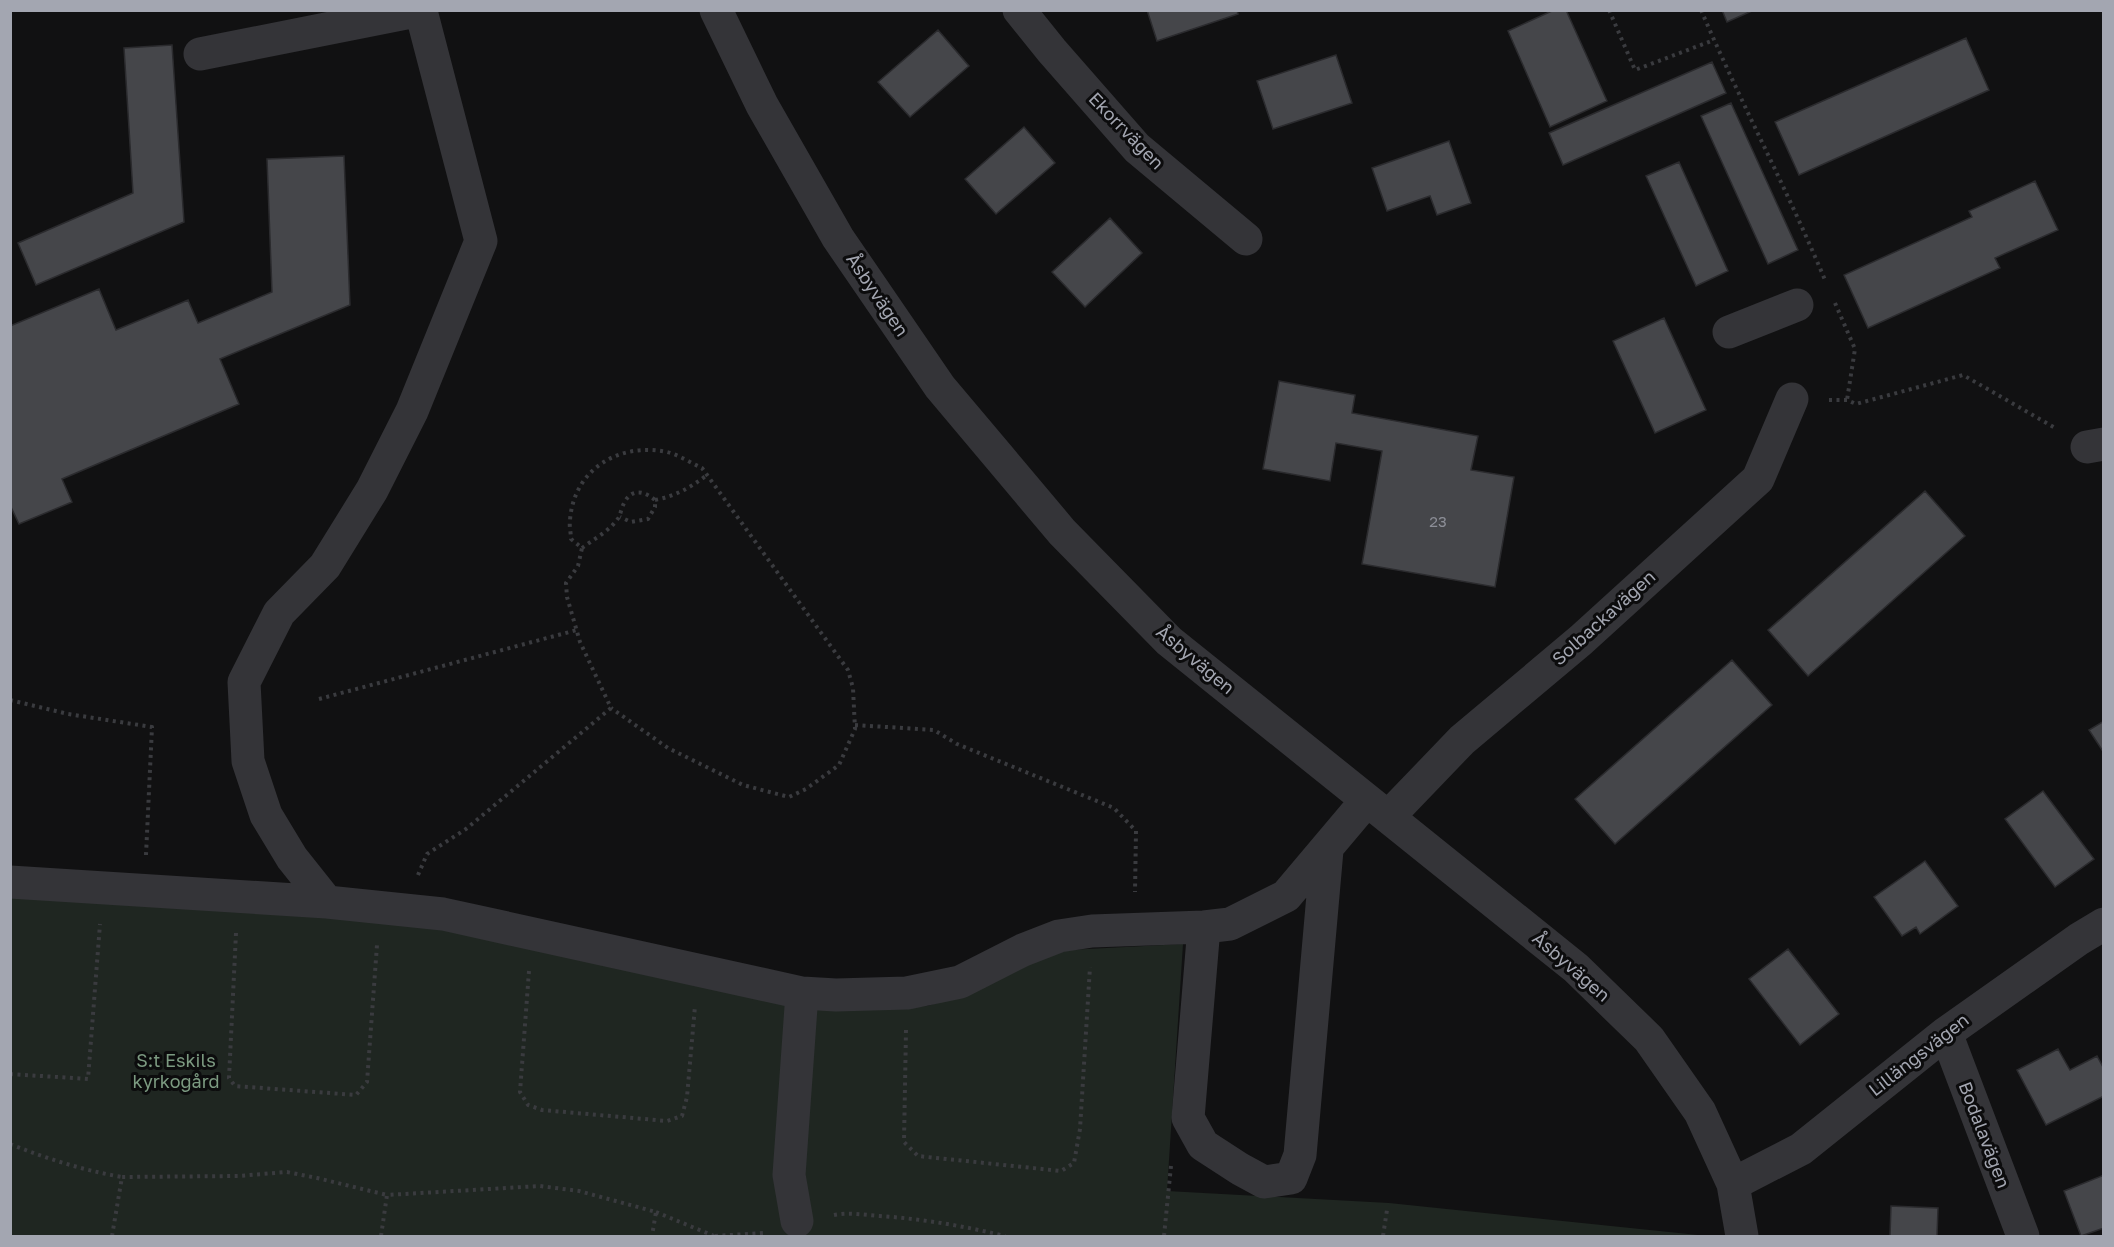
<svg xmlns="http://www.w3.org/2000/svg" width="2114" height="1247" viewBox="0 0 2114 1247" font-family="'Golos Text',sans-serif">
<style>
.green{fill:#1f2621}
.building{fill:#45464a;stroke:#2b2b2e;stroke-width:1.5}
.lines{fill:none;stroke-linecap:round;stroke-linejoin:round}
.path{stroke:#3a3b3f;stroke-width:4;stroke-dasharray:3 4.5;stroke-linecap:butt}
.minor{stroke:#343438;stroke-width:33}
.labels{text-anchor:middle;stroke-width:6;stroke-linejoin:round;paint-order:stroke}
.number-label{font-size:15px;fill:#8c8e97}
.street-label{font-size:18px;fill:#a3a6b1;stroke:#0c0c0d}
.park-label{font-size:18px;fill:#7c9a81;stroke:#0c0c0d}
</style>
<rect width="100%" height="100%" fill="#111112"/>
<!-- green -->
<path class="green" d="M10 896 437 925 889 1008 927 1006 972 993 1040 959 1068 950 1183 944 1167 1191 1389 1203 1698 1235 11 1236Z"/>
<!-- building -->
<path class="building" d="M1147 10H1237L1238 14 1157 41Z
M1554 10H1566L1607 101 1550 127 1508 31Z
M1722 10H1754L1727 22Z
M938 30 969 66 910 117 878 82Z
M1966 38 1989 90 1799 175 1775 122Z
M172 45 184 222 36 285 18 243 133 193 124 48Z
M1336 55 1352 103 1273 129 1257 81Z
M1712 62 1726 93 1563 165 1549 133Z
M1731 103 1798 250 1768 264 1701 116Z
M1024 127 1055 163 996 214 965 179Z
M1449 141 1471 203 1437 215 1430 196 1387 211 1372 168Z
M344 156 350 305 220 359 239 404 62 479 72 502 19 524 10 505V326L99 289 116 330 188 300 198 323 272 292 267 159Z
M1679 162 1728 271 1696 286 1646 176Z
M2035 181 2058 230 1995 258 2000 268 1868 328 1844 275 1972 217 1969 211Z
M1110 218 1142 253 1085 307 1052 272Z
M1664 318 1706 410 1655 433 1613 341Z
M1279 381 1355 395 1352 413 1478 436 1471 470 1514 477 1495 587 1362 564 1382 451 1336 443 1330 481 1263 469Z
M1925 491 1965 536 1808 676 1768 630Z
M1732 660 1772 705 1615 844 1575 799Z
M2104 721V753L2089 730Z
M2043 791 2094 859 2055 887 2005 819Z
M1925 861 1958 906 1920 934 1916 927 1902 936 1874 897Z
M1788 949 1839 1014 1800 1045 1749 979Z
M2058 1049 2070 1070 2097 1056 2104 1069V1096L2046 1125 2017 1070Z
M2104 1175V1228L2081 1236 2064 1191Z
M1891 1206 1938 1208 1937 1236H1890Z"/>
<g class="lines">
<!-- path -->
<path class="path" d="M1609 10 1635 70 1714 40
M1701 10C1740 101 1787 189 1825 280
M1835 303 1855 349 1847 400
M1829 400H1847L1856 404 1963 375 2057 429
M655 500C675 496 690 488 707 475
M582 548C594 539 611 530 619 517 620 516 621 510 622 508 628 490 641 488 655 500V507L648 519 631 522 620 517
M319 699 577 630
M10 700 68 714 152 727 146 855
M855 725 934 730 957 744 1114 808 1136 831 1135 892
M418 875 427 854 466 829 611 708 580 642 567 597 566 583 578 566 582 548 571 539C571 533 569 526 570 520 574 469 619 442 667 452 679 455 691 463 702 468L848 670 853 688 855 729 839 765 806 789 789 797 743 785 668 748 611 708
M236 933 229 1078 235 1086 356 1095 367 1082 377 945
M529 971 520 1092 528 1105 542 1110 667 1121 682 1116 687 1097 695 1006
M906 1030 904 1142 918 1156 1061 1171 1074 1163 1080 1129 1090 967
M10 1074 88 1079 100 924
M10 1144C48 1159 82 1170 122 1177
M656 1212 714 1236
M834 1215C849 1212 864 1215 880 1216 923 1219 964 1226 1005 1236
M112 1236 122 1177 238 1176 287 1172 317 1178 387 1195
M381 1236 387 1195 540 1186 579 1191 656 1212 652 1236
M715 1236 763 1233
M1164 1236 1171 1166
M1383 1236 1387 1210"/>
<!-- minor -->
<path class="minor" d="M716 10 762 105 838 238 940 387 1062 532 1169 641 1576 968 1649 1039 1700 1112 1733 1184 1742 1236
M1019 10 1052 51 1137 148 1246 239
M200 54 421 10
M1729 332 1797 305
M2087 447 2104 444
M1388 817 1462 740 1581 640 1758 479 1792 399
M10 882 327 902 443 914 802 993 836 995 907 993 960 982 1023 950 1059 936 1092 931 1204 927 1230 924 1286 896 1367 800
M327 902 292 858 266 815 248 761 244 682 279 613 325 566 372 490 412 411 481 241 421 11
M1204 927 1188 1118 1203 1145 1240 1169 1264 1182 1291 1178 1300 1155 1327 850
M1946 1033 2023 1236
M1733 1184 1801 1149 1946 1033 2079 939 2104 924
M797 1221 789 1175 802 993"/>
</g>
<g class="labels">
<!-- number labels -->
<g class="number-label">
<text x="1438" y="527">23</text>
</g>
<!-- street labels -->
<g class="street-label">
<text transform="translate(1126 131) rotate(46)" y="6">Ekorrvägen</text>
<text transform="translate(877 295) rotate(56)" y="6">Åsbyvägen</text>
<text transform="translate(1604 618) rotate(-42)" y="6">Solbackavägen</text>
<text transform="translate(1195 660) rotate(40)" y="6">Åsbyvägen</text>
<text transform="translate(1571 967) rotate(41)" y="6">Åsbyvägen</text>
<text transform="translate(1919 1055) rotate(-38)" y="6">Lillängsvägen</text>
<text transform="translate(1984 1135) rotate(69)" y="6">Bodalavägen</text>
</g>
<!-- park labels -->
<g class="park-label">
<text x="176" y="1067">S:t Eskils<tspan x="176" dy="21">kyrkogård</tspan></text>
</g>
</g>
<!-- border -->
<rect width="2114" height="1247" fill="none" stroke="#a3a6b1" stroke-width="24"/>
</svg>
